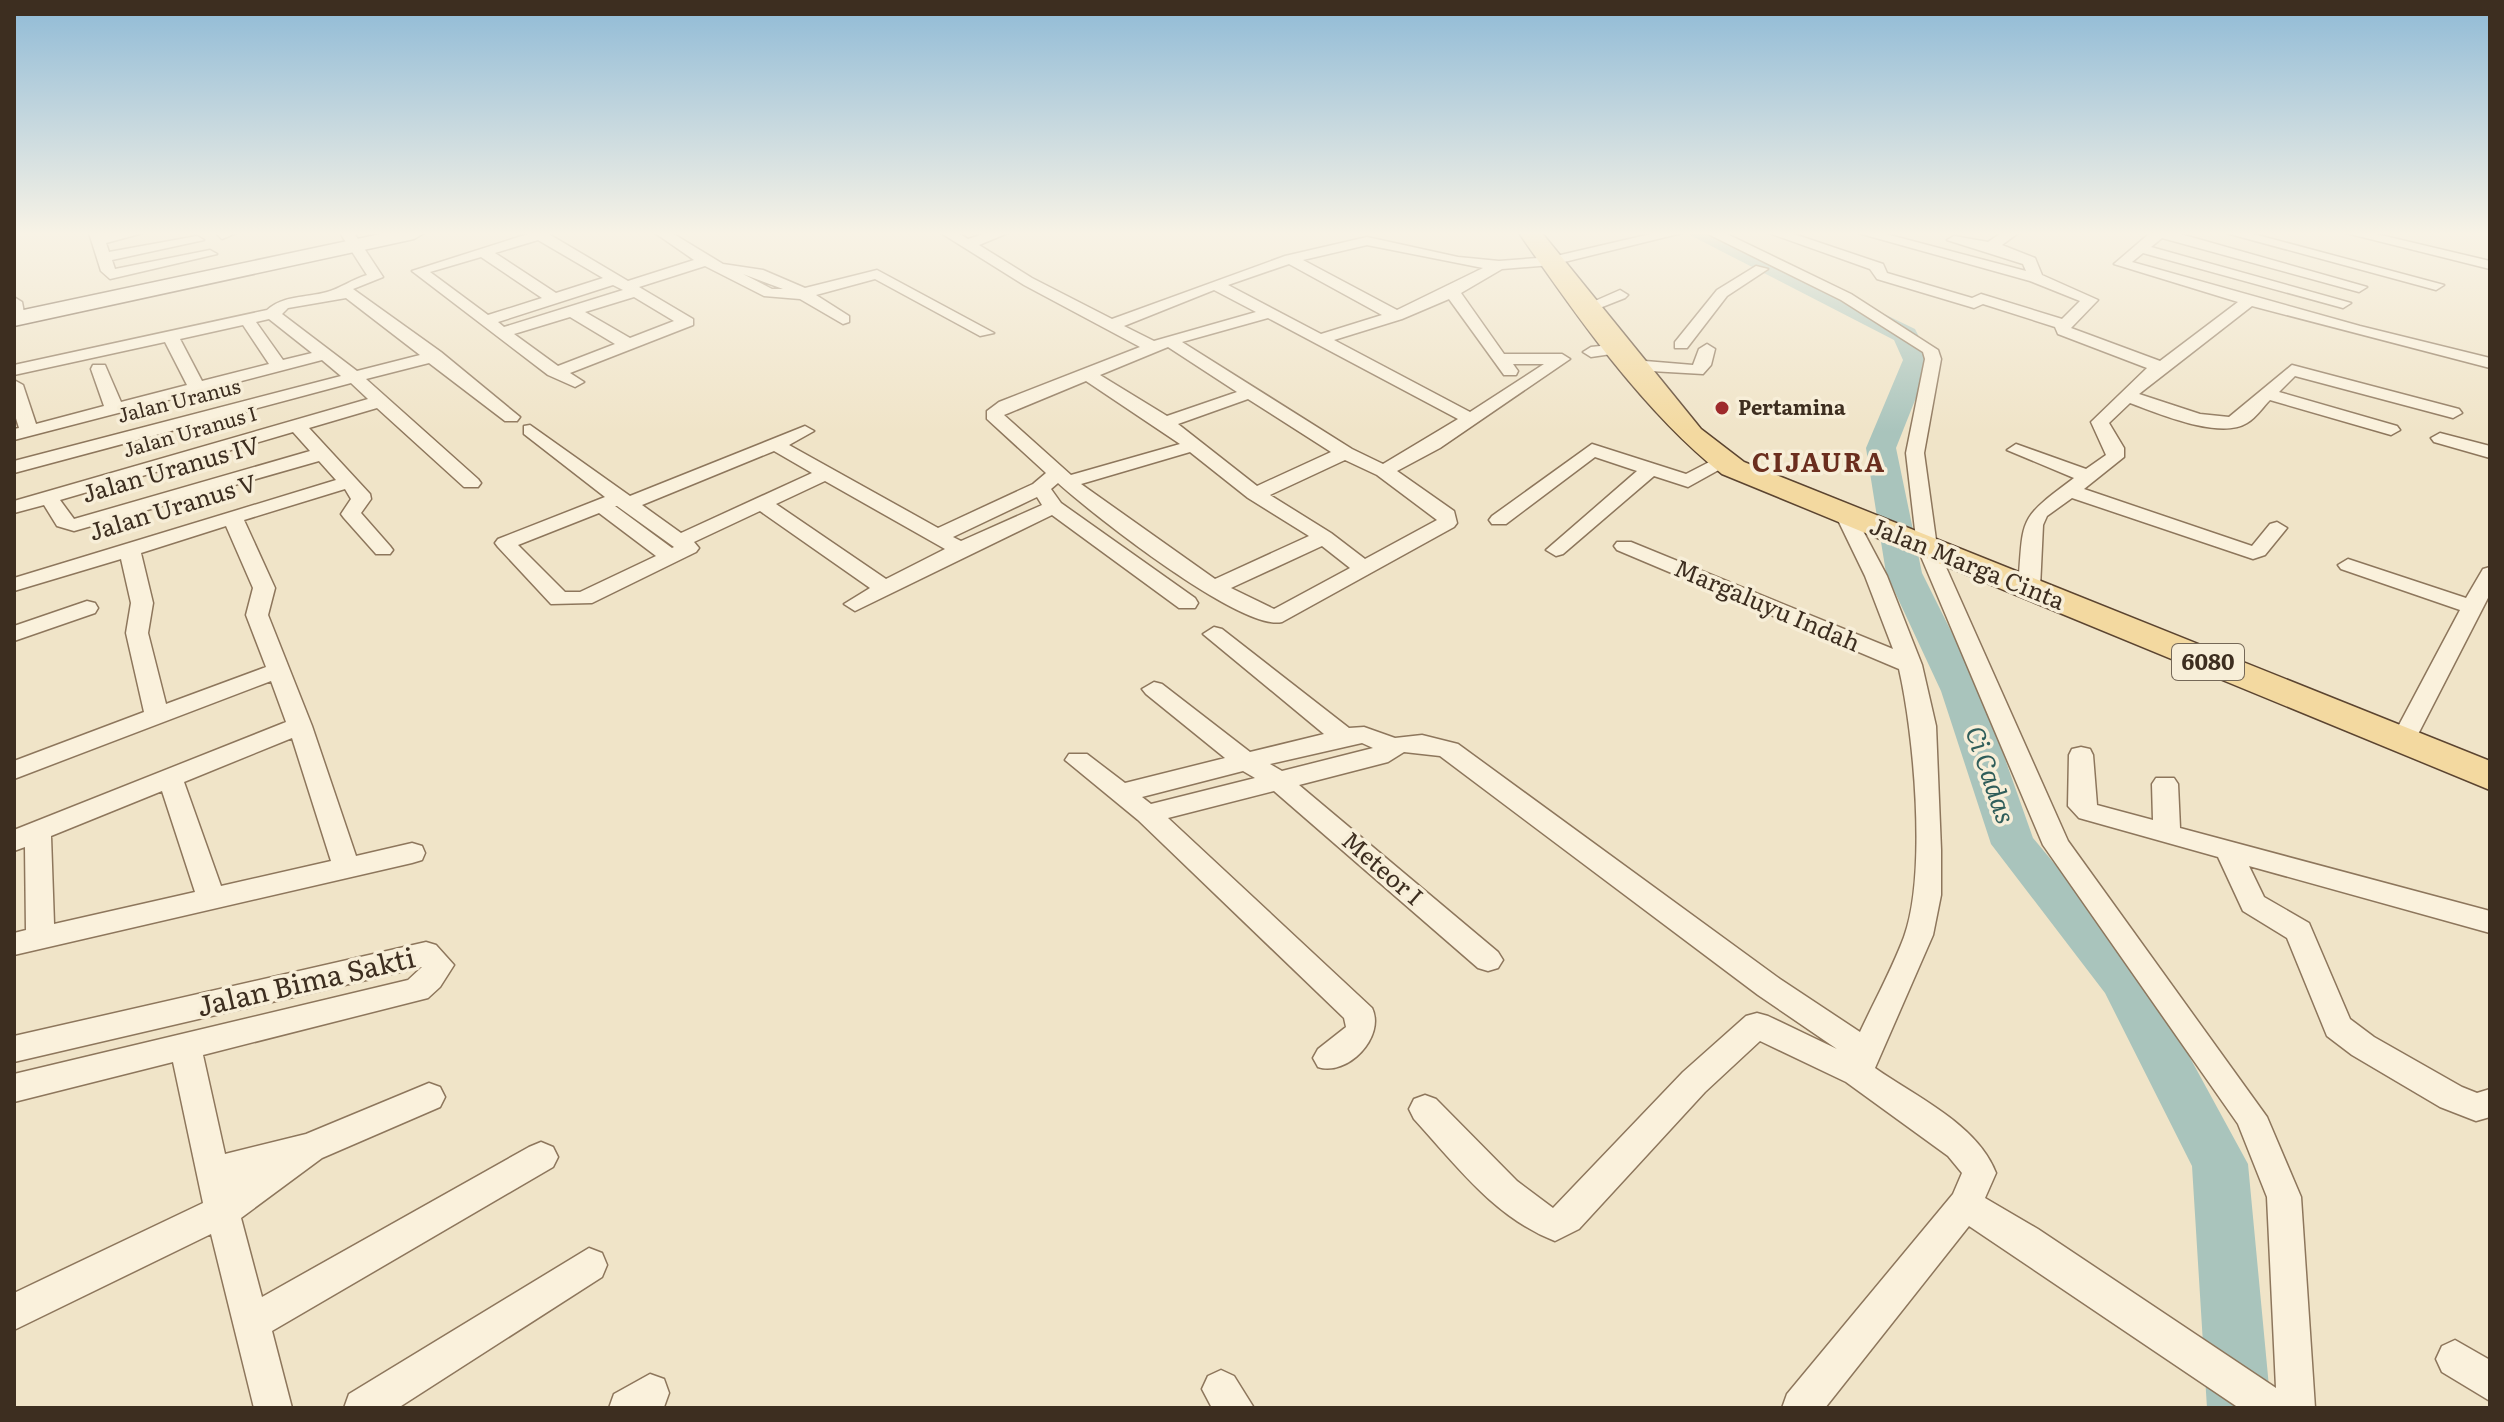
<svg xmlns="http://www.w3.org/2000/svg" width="2504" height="1422" viewBox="0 0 2504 1422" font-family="Literata,serif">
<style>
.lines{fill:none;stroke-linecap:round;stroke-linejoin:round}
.river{fill:#a9c4bc;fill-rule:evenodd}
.street-casing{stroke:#8d765c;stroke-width:3}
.secondary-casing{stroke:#6f573f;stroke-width:3}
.primary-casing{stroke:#5b4430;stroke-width:3}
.street{fill:#faf1dc;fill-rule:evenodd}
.secondary{fill:#faf1dc;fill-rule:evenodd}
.primary{fill:#f3d9a0;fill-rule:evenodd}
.poi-dot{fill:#9e2a2b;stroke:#f7eed8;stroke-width:3}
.labels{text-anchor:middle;stroke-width:7;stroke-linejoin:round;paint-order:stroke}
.far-street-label{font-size:20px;fill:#3d2e20;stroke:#f7eed8}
.far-poi-label{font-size:20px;font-weight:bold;fill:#3d2e20;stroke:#f7eed8;text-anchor:start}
.shield{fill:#f7eed8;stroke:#756857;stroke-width:2}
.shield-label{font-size:22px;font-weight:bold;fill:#3d2e20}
.street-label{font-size:24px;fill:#3d2e20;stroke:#f7eed8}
.far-district-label{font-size:26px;font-weight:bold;letter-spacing:2px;fill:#6b2e1e;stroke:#f7eed8}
.water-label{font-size:26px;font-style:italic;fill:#2f5d5a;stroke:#f7eed8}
.near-street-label{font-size:28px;fill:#3d2e20;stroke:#f7eed8}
</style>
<rect width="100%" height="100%" fill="#f0e4c8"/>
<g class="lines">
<!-- river -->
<path class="river" d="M1686 233H1717L1915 329 1931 360 1896 448 1922 573 1981 691 2033 838 2140 966 2248 1164 2271 1408H2207L2192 1166 2105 993 1991 844 1941 691 1886 573 1866 448 1903 360 1894 340Z"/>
<defs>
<path id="street" d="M89 233H143L106 243 109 252 197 236 204 240 112 260 115 269 210 250 217 254 110 279 101 271Z
M216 233H236L222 239Z
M340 233H354L383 277 353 289 441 352 520 417 517 421H505L429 363 366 379 478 479 481 483 478 487H464L377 408 309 428 370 494 371 499 361 513 390 546 393 550 390 554H376L344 518 341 514 351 499 345 489 244 520 275 588 268 615 312 726 356 856 412 843 422 846 425 853 422 860 412 863 14 955V933L26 930 25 847 14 851V830L286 722 271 681 14 779V761L144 712 126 633 131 603 121 559 14 591V578L336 480 319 461 74 531 57 526 44 505 14 513V501L368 399 351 383 14 473V461L341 376 322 360 14 440V429L19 428 14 412V380L23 385 36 424 104 406 91 369 93 365H105L121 402 187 385 165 342 14 375V365L267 310C284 295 305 298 327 292 339 289 353 279 367 275ZM346 298 420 355 357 371 282 314 288 308ZM269 319 312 353 283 360 256 322ZM243 325 269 364 202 381 180 339ZM293 432 310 451 74 519 60 500ZM226 526 253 588 246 615 266 667 166 704 148 633 153 603 141 553ZM292 738 331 861 221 886 184 782ZM162 791 195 892 54 924 51 836Z
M531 233H547L628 281 694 260 655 233H672L723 264 763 270 805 288 877 270 994 333 980 336 875 279 816 295 849 316V322L843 324 800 299 764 296 705 266 639 287 693 319V325L570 373 584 382 575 387 548 375 412 271ZM538 240 603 278 556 293 495 253ZM481 257 542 298 488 315 430 272ZM743 274 783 289H772ZM613 285 623 290 504 327 498 322ZM634 297 674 321 630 338 585 312ZM570 317 615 344 558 366 514 334Z
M941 233H958L968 239 986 233H1008L979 245 1032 278 1112 319 1285 256 1367 237 1458 257 1499 261 1552 257 1655 233H1682L1552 265 1502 269 1461 293 1504 354H1562L1570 359 1440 448 1397 471 1454 511 1457 523 1454 527 1282 622C1242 632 1091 513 1058 483L1051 489 1061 503 1195 598 1198 603 1195 608H1179L1052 515 855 611 844 604 870 588 760 511 694 542 699 548 696 552 592 603 551 604 498 547 495 543 498 539 605 497 524 434V426L530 425 630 496 805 426 814 431 789 445 938 528 1033 484 1046 473 987 419V411L999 402 1140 347 1024 285ZM1367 245 1483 268 1397 310 1303 260ZM1289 264 1382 315 1321 334 1228 285ZM1214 290 1256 312 1154 341 1124 326ZM1449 299 1504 375H1516L1518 371 1513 364H1544L1470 412 1334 340 1402 319ZM1268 318 1458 419 1383 464 1352 449 1182 342ZM1168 347 1237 392 1167 416 1100 375ZM1086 381 1180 444 1071 475 1004 415ZM1248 399 1331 452 1257 486 1178 424ZM774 451 812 473 681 533 642 505ZM1190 452 1248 498 1309 536 1215 579 1081 484ZM1345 460 1377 475 1437 520 1365 559 1331 533 1270 495ZM825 481 945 549 886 579 776 504ZM1037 497 1042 505 961 541 953 537ZM615 506H617L674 547 672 548ZM599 513 656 556 580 592H565L518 545ZM1322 546 1350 568 1274 609 1231 588Z
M1706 233H1725L1851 294 1938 350 1941 359 1924 453 1937 547 2068 841 2267 1117 2301 1197 2315 1408H2239L1969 1226 1825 1408H1782L1787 1394 1953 1194 1962 1173 1948 1156 1846 1082 1760 1041 1705 1092 1579 1229 1555 1241C1495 1218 1456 1165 1414 1119L1409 1109 1414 1099 1425 1095 1436 1099 1517 1181 1553 1208 1683 1072 1746 1016 1757 1013 1768 1016 1837 1049 1758 995 1440 756 1404 752 1388 762 1299 785 1498 952 1503 960 1498 968 1488 971 1478 968 1274 791 1168 818 1372 1008C1386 1037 1347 1077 1318 1067L1313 1058 1318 1049 1346 1027 1344 1018 1138 820 1065 760 1069 754H1087L1125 783 1225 758 1146 694 1142 689 1154 682 1162 684 1250 752 1324 734 1203 634 1214 627 1222 629 1349 728 1364 727 1395 738 1422 735 1458 744 1780 979 1860 1032C1875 1000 1892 969 1904 937 1927 874 1914 734 1899 669L1617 550 1614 546 1617 542H1631L1893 649 1865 576 1836 516 1839 512H1853L1887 576 1922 665 1936 726 1941 850V895L1933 935 1875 1068C1916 1097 1977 1124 1996 1173L1985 1198 2038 1229 2276 1388 2267 1197 2238 1124 2043 845 1917 547 1906 453 1925 359 1923 352 1841 300ZM1362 743 1373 748 1282 771 1270 764ZM1243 771 1255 778 1151 804 1142 797Z
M1769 233H1791L1883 264 1887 273 1972 298 1981 294 2062 319 2080 301 2030 281 1858 233H1882L2026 271 2023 264 1947 240 1954 236 1988 242 2001 233H2018L2002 245 2035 258 2042 275 2098 300 2071 328 2160 361 2238 302 2114 264 2150 233H2177L2367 287 2359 292 2162 238 2151 247 2351 303 2343 308 2143 253 2132 262 2360 326 2490 358V368L2252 306 2139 394 2200 414 2229 417 2292 365 2459 409 2462 413 2453 418 2295 376 2279 392 2397 426 2400 430 2391 435 2270 400C2263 407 2256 418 2247 423 2220 440 2157 413 2130 403L2109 423 2124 448V457L2084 489 2252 546 2270 524 2277 522 2287 528 2265 555 2253 559 2072 498 2047 516 2043 525 2040 588 2029 594 2018 588C2024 517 2016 521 2074 478L2007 450 2016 444 2086 469 2106 455 2091 422 2147 368 2058 334 2055 327 1983 304 1974 308 1877 279 1870 269Z
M2226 233H2250L2444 285 2436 290Z
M2346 233H2372L2490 261V269Z
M1756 266 1768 269 1727 296 1687 348H1675V342L1717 290Z
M1620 290 1628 295 1625 298 1587 313 1579 308Z
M14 297 22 302 25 318 17 323 14 322Z
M1619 344 1625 346V352L1591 357 1583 352 1591 347Z
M1707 344 1715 349 1711 365 1703 374 1633 370 1625 365 1633 360 1693 365 1699 349Z
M2440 433 2490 446V458L2434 442 2431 438Z
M1592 444 1686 474 1717 458H1731L1733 462 1688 487 1654 476 1563 554 1556 556 1546 550 1637 471 1595 457 1506 524H1492L1489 520 1492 516Z
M2348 559 2466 598 2483 569 2490 567V594L2412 746H2394L2391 740 2460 610 2341 569 2338 565Z
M87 601 95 603 98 608 95 613 14 641V626Z
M2081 747 2090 749 2093 755 2097 805 2153 820 2152 784 2156 778H2174L2178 784 2180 828 2490 911V933L2249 866 2264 897 2309 923 2350 1019 2374 1037 2462 1087 2477 1093 2490 1089V1117L2476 1121 2440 1107 2352 1055 2327 1036 2287 938 2243 911 2218 857 2079 818 2068 806 2069 755 2072 749Z
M426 942 436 945 454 965 440 987 428 998 203 1055 225 1154 306 1134 429 1083 440 1087 445 1097 440 1107 322 1158 241 1218 262 1297 529 1147 541 1142 553 1147 558 1157 553 1167 272 1331 292 1408H254L211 1234 14 1330V1293L203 1203 173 1062 14 1102V1074L408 980 422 967 14 1062V1036Z
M589 1248 602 1253 607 1265 602 1277 398 1408H344L349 1394Z
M2455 1340 2490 1360V1401L2442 1372 2436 1359 2442 1346Z
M1221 1370 1234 1376 1254 1408H1212L1202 1389 1208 1376Z
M650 1374 664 1379 669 1393 664 1407 609 1408 614 1394Z"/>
<path id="secondary" d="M385 233H424L414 239 14 326V312Z"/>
<path id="primary" d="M1519 233H1542L1701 429 1744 462 2490 761V790L1722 474C1642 410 1578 318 1519 233Z"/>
</defs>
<!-- street casing -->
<use href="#street" class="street-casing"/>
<!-- secondary casing -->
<use href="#secondary" class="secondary-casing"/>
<!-- primary casing -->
<use href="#primary" class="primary-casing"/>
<!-- street -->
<use href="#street" class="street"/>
<!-- secondary -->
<use href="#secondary" class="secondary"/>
<!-- primary -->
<use href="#primary" class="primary"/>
</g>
<!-- sky -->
<linearGradient id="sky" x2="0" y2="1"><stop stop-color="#8fbad6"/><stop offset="0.54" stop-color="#f8f3e6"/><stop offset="1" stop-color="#f8f3e6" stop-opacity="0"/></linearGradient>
<rect width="2504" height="432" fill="url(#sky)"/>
<!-- markers -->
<circle class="poi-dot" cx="1722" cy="408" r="8"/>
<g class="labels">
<!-- far-street labels -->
<g class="far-street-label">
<text transform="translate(179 401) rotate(-14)" y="7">Jalan Uranus</text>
<text transform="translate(190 432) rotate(-16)" y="7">Jalan Uranus I</text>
</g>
<!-- far-poi labels -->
<g class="far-poi-label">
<text x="1738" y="415">Pertamina</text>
</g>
<!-- shield labels -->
<rect class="shield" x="2172" y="644" width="72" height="36" rx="6"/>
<g class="shield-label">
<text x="2208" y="670">6080</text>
</g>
<!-- street labels -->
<g class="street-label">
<text transform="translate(171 470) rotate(-16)" y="8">Jalan Uranus IV</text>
<text transform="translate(173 508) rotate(-17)" y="8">Jalan Uranus V</text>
<text transform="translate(1967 564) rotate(22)" y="8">Jalan Marga Cinta</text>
<text transform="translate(1767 606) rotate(23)" y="8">Margaluyu Indah</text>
<text transform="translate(1382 869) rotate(41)" y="8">Meteor I</text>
</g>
<!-- far-district labels -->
<g class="far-district-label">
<text x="1819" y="472">CIJAURA</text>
</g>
<!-- water labels -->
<g class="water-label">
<text transform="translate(1990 775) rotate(71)" y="9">Ci Cadas</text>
</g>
<!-- near-street labels -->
<g class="near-street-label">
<text transform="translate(306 982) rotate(-13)" y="10">Jalan Bima Sakti</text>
</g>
</g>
<!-- border -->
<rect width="2504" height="1422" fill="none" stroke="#3d2e20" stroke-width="32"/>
</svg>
